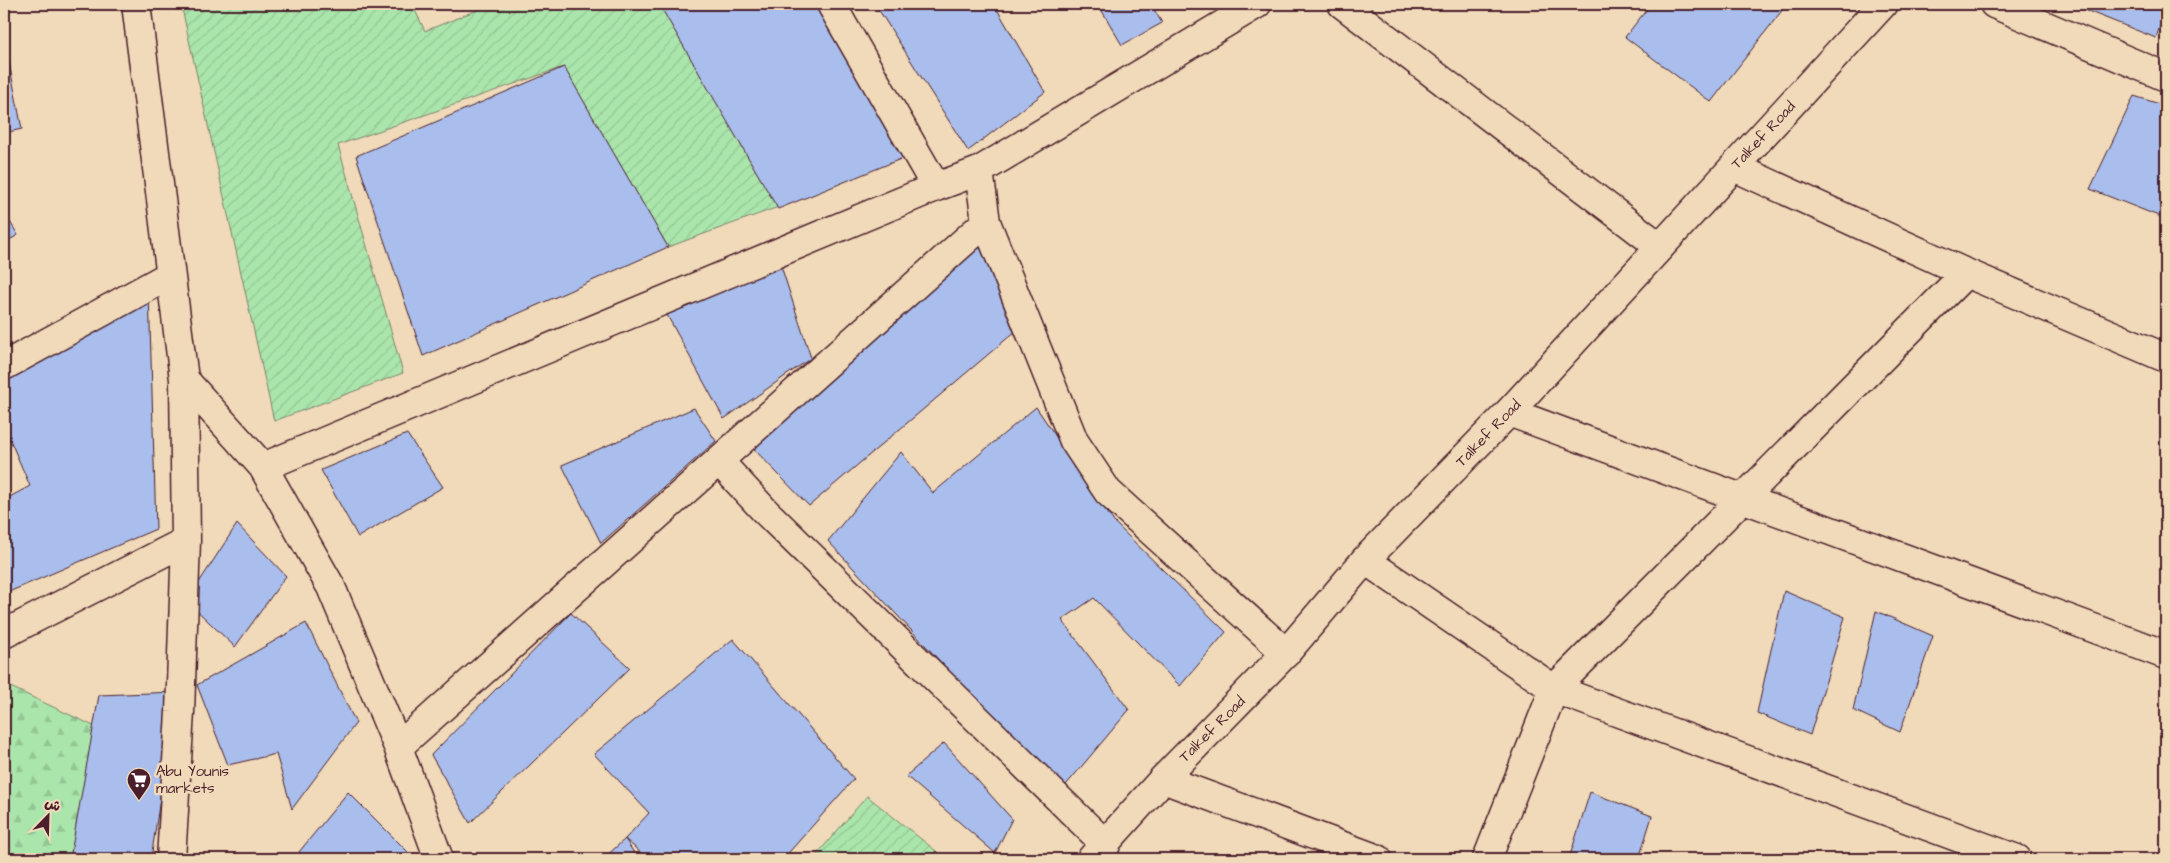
<svg xmlns="http://www.w3.org/2000/svg" width="2170" height="863" viewBox="0 0 2170 863" font-family="'Architects Daughter','Playpen Sans Arabic',sans-serif">
<style>
.forest{fill:url(#forest-firs);stroke:#7a826c}
.garden{fill:url(#garden-furrows);stroke:#7a826c}
.building{fill:#a9beec;stroke:#4a1f2b}
.lines{fill:none;stroke-linecap:round;stroke-linejoin:round}
.street-casing{stroke:#4a1f2b;stroke-width:31}
.primary-casing{stroke:#4a1f2b;stroke-width:31}
.street{stroke:#f0dab9;stroke-width:28}
.primary{stroke:#f0dab9;stroke-width:28}
.labels{text-anchor:middle;stroke-width:5;stroke-linejoin:round;paint-order:stroke}
.street-label{font-size:15px;fill:#4a1f2b;stroke:#f0dab9}
.poi-label{font-size:15px;fill:#4a1f2b;stroke:#f0dab9;text-anchor:start}
</style>
<defs>
<pattern id="forest-firs" width="22" height="20" patternUnits="userSpaceOnUse" patternTransform="scale(1.25)"><rect width="22" height="20" fill="#aae6ac"/><path d="M5 1l3.5 6h-7zM16 11l3.5 6h-7z" fill="#94c594"/></pattern>
<pattern id="garden-furrows" width="10" height="10" patternUnits="userSpaceOnUse" patternTransform="scale(1.25)"><rect width="10" height="10" fill="#aae6ac"/><path d="M-1 1l2-2M0 10L10 0M9 11l2-2" fill="none" stroke="#94c594"/></pattern>
</defs>
<rect width="100%" height="100%" fill="#f0dab9"/>
<filter id="ink" filterUnits="userSpaceOnUse"><feTurbulence type="fractalNoise" baseFrequency=".02" numOctaves="2"/><feDisplacementMap in="SourceGraphic" scale="10" xChannelSelector="R" yChannelSelector="G"/><feConvolveMatrix kernelMatrix="1 2 1 2 8 2 1 2 1" color-interpolation-filters="sRGB"/></filter>
<g filter="url(#ink)">
<!-- forest -->
<path class="forest" d="M4 684 100 729 72 859H4Z"/>
<!-- garden -->
<path class="garden" d="M181 4H412L425 31 492 4H677L792 202 668 247 563 67 338 145 403 373 274 421Z
M867 796 936 851 928 859H813Z"/>
<!-- building -->
<path class="building" d="M659 4H816L908 156 778 209Z
M875 4H994L1045 92 968 151Z
M1098 4H1151L1162 23 1122 45Z
M1651 4H1787L1711 102 1625 37Z
M2070 4H2166V8L2156 38Z
M5 42 22 129 4 133V43Z
M564 67 668 247 423 356 356 156Z
M2134 96 2166 106V219L2090 189Z
M4 212 18 235 4 243Z
M980 238 1017 330 809 506 750 445Z
M781 266 811 358 724 419 667 315Z
M149 290 156 529 4 594V500L30 486 4 426V378Z
M1036 407 1114 522 1226 632 1180 686 1094 598 1062 620 1129 710 1061 791 828 541 901 452 933 493Z
M694 408 716 441 601 543 562 465Z
M407 434 443 487 358 537 321 470Z
M237 524 286 576 235 647 187 601Z
M1784 591 1845 617 1810 735 1757 713Z
M1876 611 1933 636 1900 732 1853 710Z
M571 613 630 668 470 823 431 755Z
M306 623 356 723 292 809 276 754 228 765 197 685Z
M733 639 854 779 783 859H648L625 839 649 813 594 754Z
M176 692 151 859H70L99 695Z
M944 743 1012 819 995 853 906 776Z
M348 792 415 859H306L299 852Z
M1590 792 1652 816 1639 859H1569Z
M625 839 638 859H603Z
M936 851 943 859H928Z"/>
<g class="lines">
<defs>
<path id="street" d="M136 4 184 379 186 541 180 712 171 859
M831 4 936 187
M1342 4 1660 247
M1994 4 2166 77
M1734 167 1966 273 2166 358
M979 171 986 222 1074 441 1108 492 1286 653
M4 366 170 275
M184 379 263 467 331 587 398 747 439 859
M1509 412 2166 655
M719 461 765 511 1106 845
M263 467 936 187 979 171 1257 4
M1365 560 1554 689 2017 859
M4 634 186 541
M398 747 986 222
M1163 779 1378 859
M1487 859 1554 689 1966 273"/>
<path id="primary" d="M1091 859 1163 779 1286 653 1365 560 1509 412 1883 4"/>
</defs>
<!-- street casing -->
<use href="#street" class="street-casing"/>
<!-- primary casing -->
<use href="#primary" class="primary-casing"/>
<!-- street -->
<use href="#street" class="street"/>
<!-- primary -->
<use href="#primary" class="primary"/>
</g>
</g>
<!-- icons -->
<defs>
<symbol id="supermarket-pin" viewBox="-11 -11 22 30"><path d="M0 17L-7.5 6A9.5 9.5 0 1 1 7.5 6Z" fill="#4a1f2b" stroke="#f0dab9"/><path d="M-6-5.5h2.5l.6 2H6L4.5 2H-2.5L-4.4-4H-6ZM-1.5 3.2a1.3 1.3 0 1 0 .1 0ZM3 3.2a1.3 1.3 0 1 0 .1 0Z" fill="#fff"/></symbol>
</defs>
<g fill-rule="evenodd">
<use href="#supermarket-pin" x="125" y="766" width="28" height="38"/>
</g>
<g class="labels">
<!-- street labels -->
<g class="street-label">
<text transform="translate(1763 135) rotate(-47)" y="5">Talkef Road</text>
<text transform="translate(1488 433) rotate(-46)" y="5">Talkef Road</text>
<text transform="translate(1212 729) rotate(-45)" y="5">Talkef Road</text>
</g>
<!-- poi labels -->
<g class="poi-label">
<text x="156" y="776">Abu Younis<tspan x="156" dy="17">markets</tspan></text>
</g>
</g>
<!-- margin -->
<rect width="2170" height="863" fill="none" stroke="#f0dab9" stroke-width="20"/>
<rect x="10" y="10" width="2150" height="843" fill="none" stroke="#4a1f2b" stroke-width="2" filter="url(#ink)"/>
<!-- north arrow -->
<g transform="translate(48 816) rotate(23)" stroke="#f0dab9" stroke-width="4" paint-order="stroke">
<path d="M0-4L9 19L0 12L-9 19Z" fill="#4a1f2b"/>
<text y="-8" font-size="14" font-weight="bold" text-anchor="middle" fill="#4a1f2b">ش</text>
</g>
</svg>
